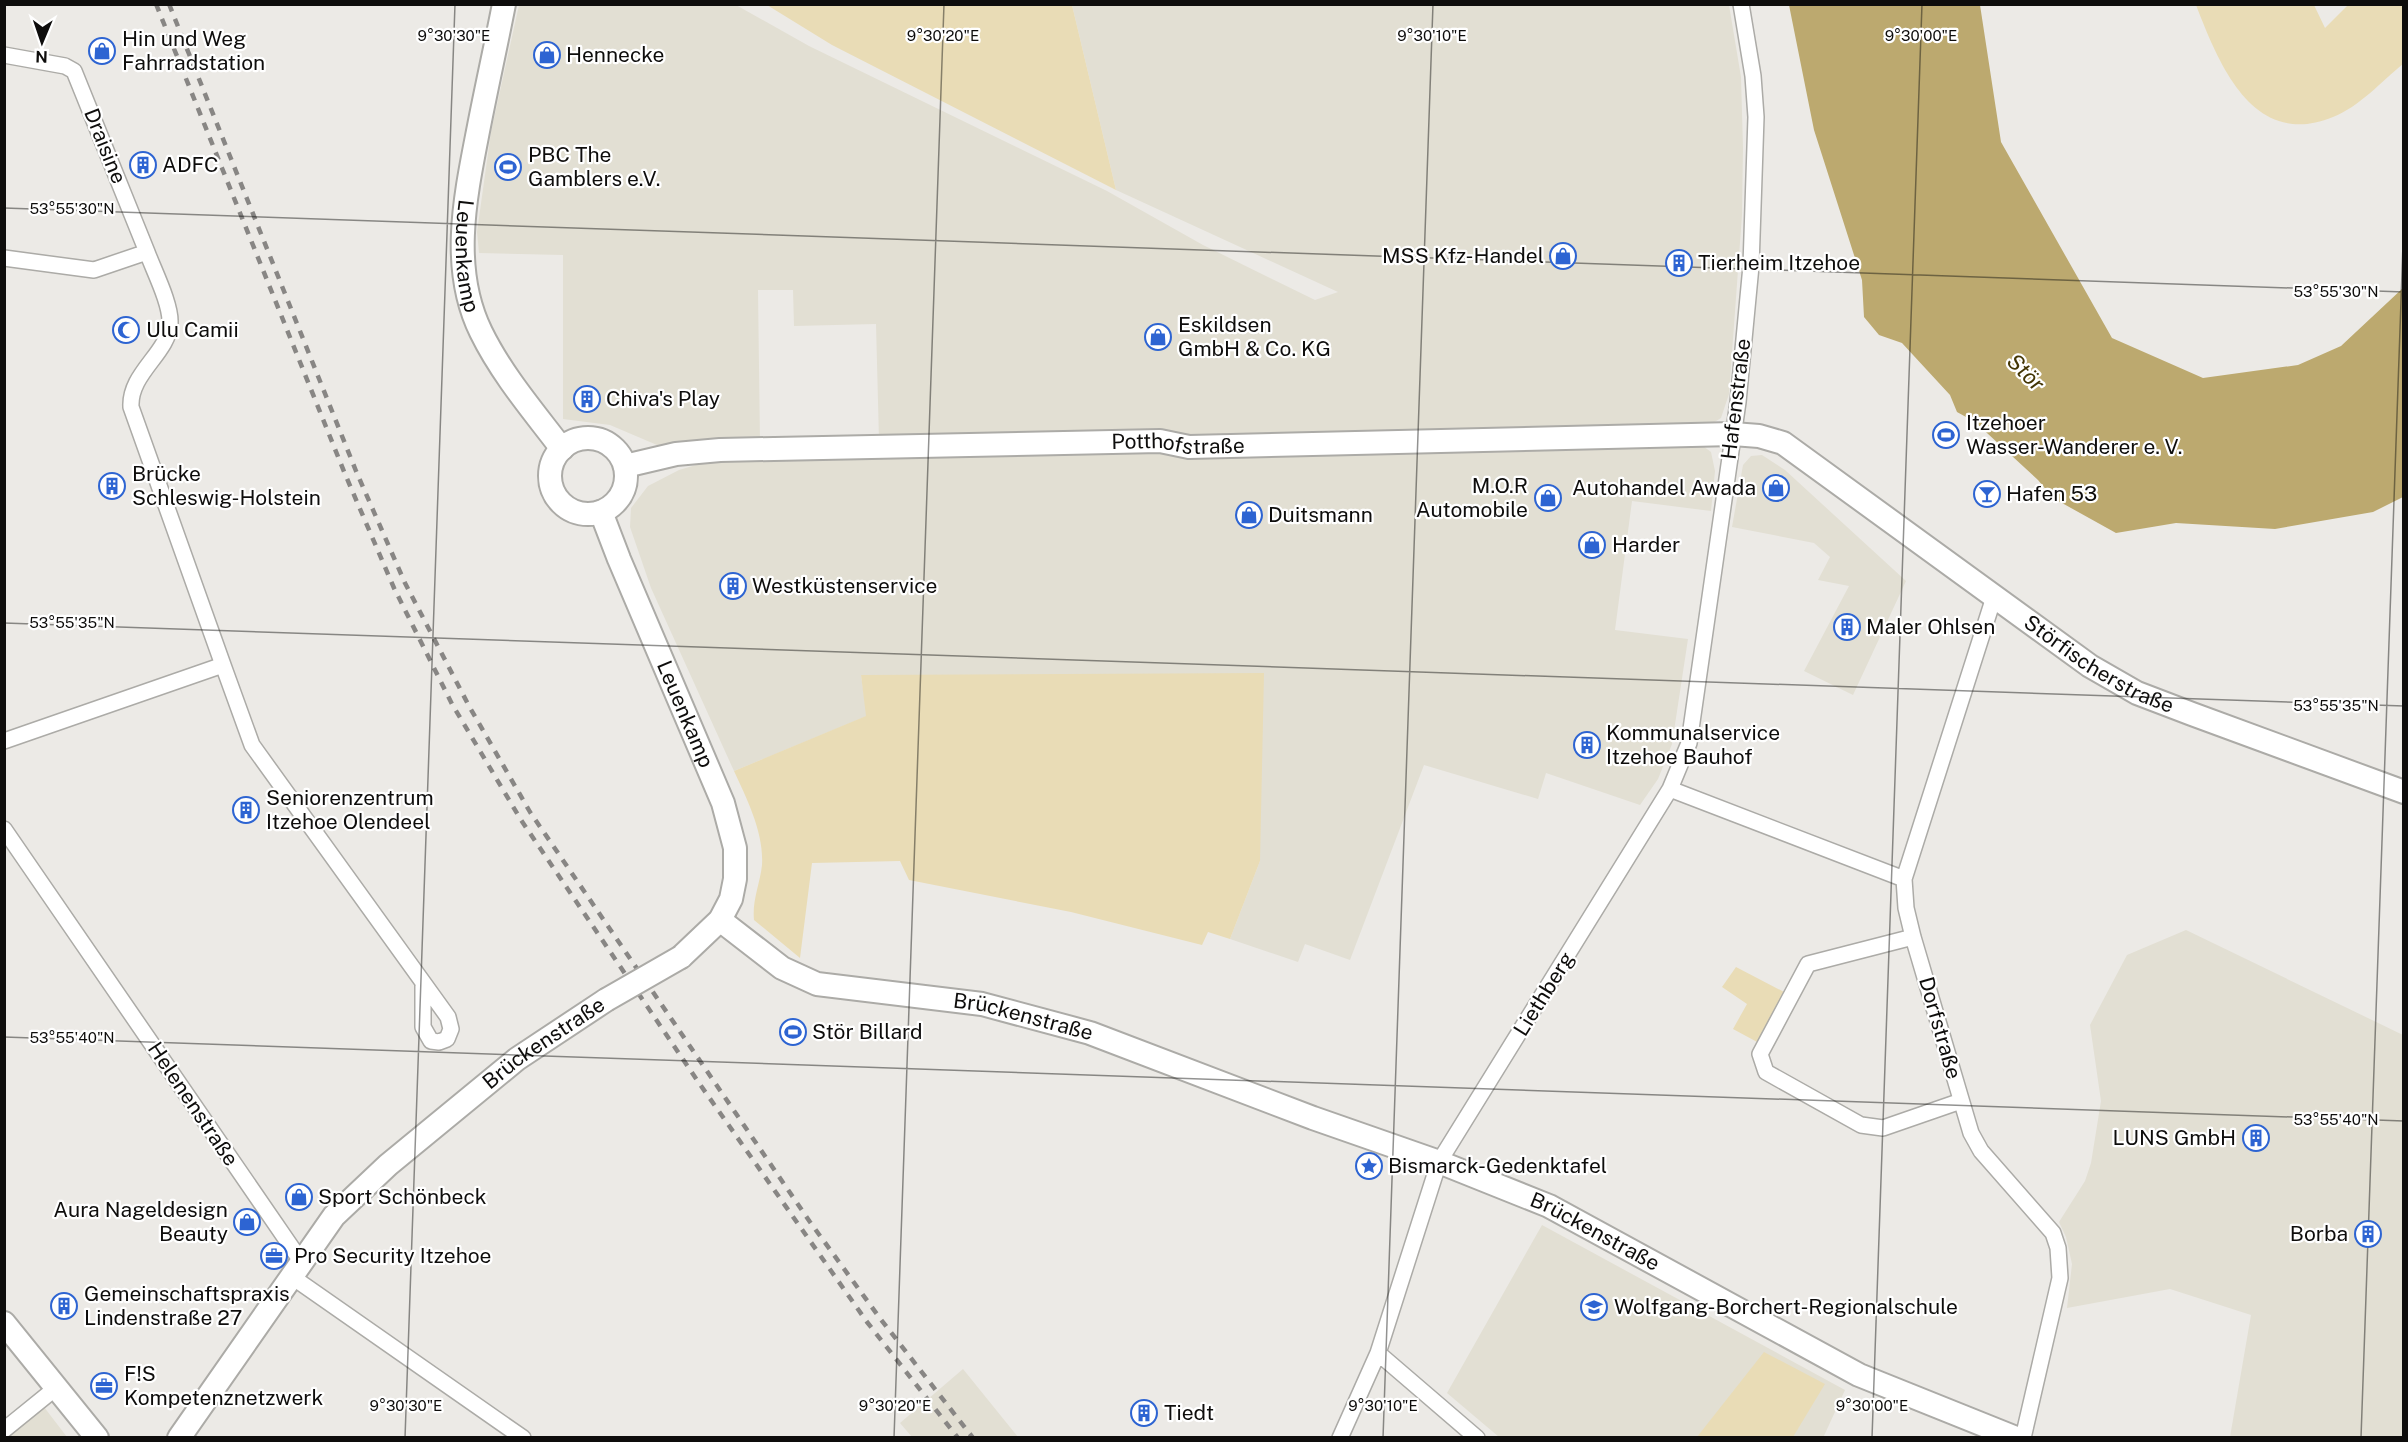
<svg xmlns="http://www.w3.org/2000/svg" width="2408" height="1442" viewBox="0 0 2408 1442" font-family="'Public Sans',sans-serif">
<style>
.built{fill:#e2dfd3}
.green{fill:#e9dcb6}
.water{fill:#bca96f}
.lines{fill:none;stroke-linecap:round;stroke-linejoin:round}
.street-casing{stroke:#acaba7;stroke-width:18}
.secondary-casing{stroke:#acaba7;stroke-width:26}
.street{stroke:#fff;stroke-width:15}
.secondary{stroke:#fff;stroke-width:22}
.rail{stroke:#888684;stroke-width:4.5;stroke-dasharray:8 8;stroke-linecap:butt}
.secondary-bridge-casing{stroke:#acaba7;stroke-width:26;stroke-linecap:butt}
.secondary-bridge{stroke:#fff;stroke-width:22}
.ticks{fill:none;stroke:#0e0d0c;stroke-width:1.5;stroke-opacity:0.45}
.labels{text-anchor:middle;stroke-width:4.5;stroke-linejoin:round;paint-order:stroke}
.poi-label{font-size:21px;fill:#0e0d0c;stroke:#fff;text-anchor:start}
.street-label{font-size:21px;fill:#0e0d0c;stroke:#fff}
.water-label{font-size:22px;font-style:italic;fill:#433503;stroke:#fff}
.ticks-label{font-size:15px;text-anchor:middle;fill:#0e0d0c;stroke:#fff;stroke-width:4.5;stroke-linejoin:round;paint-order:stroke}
</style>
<rect width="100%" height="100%" fill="#eceae6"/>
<!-- built -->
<path class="built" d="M519 5H736L809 46 1107 191 1203 245 1315 300 1338 292 1116 190 1072 5H1729L1741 77 1743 148 1742 215 1729 394 1721 418 1708 426 1189 439 879 440 876 324 794 326 793 290H758L760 443 657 445 610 425 563 419V255L479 253 477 232 491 132Z
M1699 443 1711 452 1715 471 1711 511 1632 501 1615 630 1688 639 1672 744 1658 779 1640 805 1546 773 1538 799 1424 765 1350 960 1305 944 1298 962 1230 939 1260 861 861 675 867 716 734 771 651 588 630 527 631 508 648 486 679 470 723 457Z
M1762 455 1785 470 1906 581 1853 695 1804 671 1849 586 1818 580 1830 557 1814 543 1732 527 1743 465 1751 456Z
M2186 930 2403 1035V1437H2230L2251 1315 2170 1289 2067 1308 2072 1264 2066 1237 2059 1222 2085 1181 2091 1163 2101 1101 2090 1025 2127 955Z
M1542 1225 1845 1390 1823 1438 1499 1437 1447 1393Z
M963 1369 1018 1437H912L900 1423Z
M44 1407 67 1437 6 1438Z"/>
<!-- green -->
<path class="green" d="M767 5H1072L1116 190 832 45Z
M2196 5H2314L2325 28 2348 5H2403V64C2382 81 2359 107 2333 117 2253 150 2219 64 2196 5Z
M1264 673 1260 861 1230 939 1208 932 1202 945 1071 912 909 880 900 861 812 863 800 958 754 920C752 900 760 884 762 865 764 833 747 799 734 771L866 716 861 675Z
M1736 967 1786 993 1759 1043 1733 1029 1747 1004 1722 987Z
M1764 1352 1825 1384 1793 1437H1697Z"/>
<!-- water -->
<path class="water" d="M1789 5H1980L2001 142 2112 338 2203 378 2298 365 2341 346 2403 288V497L2373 512 2275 529 2176 523 2116 533 2053 498 2038 480 1975 422 1957 412 1950 395 1902 343 1879 335 1864 317 1862 280 1814 130Z"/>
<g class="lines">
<defs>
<path id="street" d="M4 55 65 66 74 71 147 252 94 270 4 258
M1994 597 1904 879 1906 908 1913 937 1971 1133 1981 1151 2053 1233 2058 1248 2060 1278 2023 1438
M223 665 252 745 448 1017 451 1029 447 1039 439 1042 431 1041 423 1027V986
M4 741 223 665 131 407C129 373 169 353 170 323 171 304 154 271 147 252
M1670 789 1689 743 1738 402 1751 266 1756 117 1753 76 1741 4
M4 829 301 1261
M1913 937 1808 964 1760 1054 1766 1072 1861 1125 1883 1128 1961 1101
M291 1276 523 1438
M1378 1353 1477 1438
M4 1430 57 1387
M1340 1438 1378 1353 1439 1162 1670 789 1904 879"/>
<g id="secondary">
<path id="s1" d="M504 4C496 45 487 85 479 126 466 193 449 267 481 332 502 375 534 412 562 449"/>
<circle cx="588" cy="476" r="38"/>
<path id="s2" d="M625 466 676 454 720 450 1160 441 1189 447 1733 434 1759 436 1783 443 2090 666 2137 693 2192 714 2404 792"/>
<path id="s3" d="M601 512 619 559 723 803 735 848V879L731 899 720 920 681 957"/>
<path id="s4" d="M720 920 782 968 817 984 982 1004 1090 1033 1313 1118 1439 1162 1549 1206 1859 1375 2016 1438"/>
<path d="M4 1323 97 1438"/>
<path id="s5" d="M179 1438 334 1216 388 1165 517 1059 606 1000"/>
</g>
</defs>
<!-- street casing -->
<use href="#street" class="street-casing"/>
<!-- secondary casing -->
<use href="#secondary" class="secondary-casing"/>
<!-- street -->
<use href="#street" class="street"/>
<!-- secondary -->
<use href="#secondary" class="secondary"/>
<!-- rail -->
<path class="rail" d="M156 4 345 474 394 588 452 704 521 820 699 1083 867 1322 958 1438
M169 4 356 471 405 583 469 706 530 812 810 1222 879 1317 973 1438"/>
<defs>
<path id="secondary-bridge" d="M606 1000 681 957"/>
</defs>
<!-- secondary-bridge casing -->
<use href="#secondary-bridge" class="secondary-bridge-casing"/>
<!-- secondary-bridge -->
<use href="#secondary-bridge" class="secondary-bridge"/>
</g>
<!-- ticks -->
<path class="ticks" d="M4 208 2404 292M4 623 2404 706M4 1037 2404 1121M405 1438 455 4M894 1438 944 4M1383 1438 1433 4M1872 1438 1922 4M2361 1438 2404 216"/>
<!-- icons -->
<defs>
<symbol id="shop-ring" viewBox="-11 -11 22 22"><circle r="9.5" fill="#fff" stroke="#2d64d2" stroke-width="1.5"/><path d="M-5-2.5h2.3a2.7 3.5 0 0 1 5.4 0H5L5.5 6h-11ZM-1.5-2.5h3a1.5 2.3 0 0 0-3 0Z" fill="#2d64d2"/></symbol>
<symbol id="building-ring" viewBox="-11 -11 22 22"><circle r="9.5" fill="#fff" stroke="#2d64d2" stroke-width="1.5"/><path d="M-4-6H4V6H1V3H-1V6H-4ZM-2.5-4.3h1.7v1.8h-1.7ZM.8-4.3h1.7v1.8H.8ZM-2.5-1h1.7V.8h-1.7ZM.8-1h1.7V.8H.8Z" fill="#2d64d2"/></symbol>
<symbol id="stadium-ring" viewBox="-11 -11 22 22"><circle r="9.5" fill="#fff" stroke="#2d64d2" stroke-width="1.5"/><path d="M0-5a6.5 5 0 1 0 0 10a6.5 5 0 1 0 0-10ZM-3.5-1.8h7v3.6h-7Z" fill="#2d64d2"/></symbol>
<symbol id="mosque-ring" viewBox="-11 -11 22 22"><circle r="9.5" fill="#fff" stroke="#2d64d2" stroke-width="1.5"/><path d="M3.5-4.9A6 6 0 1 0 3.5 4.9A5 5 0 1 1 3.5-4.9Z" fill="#2d64d2"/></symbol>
<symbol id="bar-ring" viewBox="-11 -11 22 22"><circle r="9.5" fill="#fff" stroke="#2d64d2" stroke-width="1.5"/><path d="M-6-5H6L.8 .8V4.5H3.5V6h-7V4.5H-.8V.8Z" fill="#2d64d2"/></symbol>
<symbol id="sight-ring" viewBox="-11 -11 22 22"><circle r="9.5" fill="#fff" stroke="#2d64d2" stroke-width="1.5"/><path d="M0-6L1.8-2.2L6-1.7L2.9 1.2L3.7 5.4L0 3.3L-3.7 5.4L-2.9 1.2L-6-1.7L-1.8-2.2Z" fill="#2d64d2"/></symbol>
<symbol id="office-ring" viewBox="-11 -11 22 22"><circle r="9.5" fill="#fff" stroke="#2d64d2" stroke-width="1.5"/><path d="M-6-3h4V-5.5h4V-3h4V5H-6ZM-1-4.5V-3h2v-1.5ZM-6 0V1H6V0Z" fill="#2d64d2"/></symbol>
<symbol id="school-ring" viewBox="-11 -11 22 22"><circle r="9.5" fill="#fff" stroke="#2d64d2" stroke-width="1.5"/><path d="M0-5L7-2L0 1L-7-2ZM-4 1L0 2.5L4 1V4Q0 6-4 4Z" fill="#2d64d2"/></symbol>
</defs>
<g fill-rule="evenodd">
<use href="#shop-ring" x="87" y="36" width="30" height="30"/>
<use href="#shop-ring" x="532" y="40" width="30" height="30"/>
<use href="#building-ring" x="128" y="150" width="30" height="30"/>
<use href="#stadium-ring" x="493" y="152" width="30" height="30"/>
<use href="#shop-ring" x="1548" y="241" width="30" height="30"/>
<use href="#building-ring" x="1664" y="248" width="30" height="30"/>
<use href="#mosque-ring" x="111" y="315" width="30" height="30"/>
<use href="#shop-ring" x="1143" y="322" width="30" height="30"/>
<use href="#building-ring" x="572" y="384" width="30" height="30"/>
<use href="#stadium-ring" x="1931" y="420" width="30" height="30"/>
<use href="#building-ring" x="97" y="471" width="30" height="30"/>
<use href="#shop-ring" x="1761" y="473" width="30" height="30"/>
<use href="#bar-ring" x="1972" y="479" width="30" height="30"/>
<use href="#shop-ring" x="1533" y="483" width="30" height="30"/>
<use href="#shop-ring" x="1234" y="500" width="30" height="30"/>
<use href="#shop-ring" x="1577" y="530" width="30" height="30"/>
<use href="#building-ring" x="718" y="571" width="30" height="30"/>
<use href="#building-ring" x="1832" y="612" width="30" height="30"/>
<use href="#building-ring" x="1572" y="730" width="30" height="30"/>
<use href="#building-ring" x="231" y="795" width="30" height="30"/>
<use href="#stadium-ring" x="778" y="1017" width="30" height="30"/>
<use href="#building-ring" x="2241" y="1123" width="30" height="30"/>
<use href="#sight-ring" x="1354" y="1151" width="30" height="30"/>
<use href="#shop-ring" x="284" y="1182" width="30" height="30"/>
<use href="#shop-ring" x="232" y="1207" width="30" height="30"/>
<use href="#building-ring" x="2353" y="1219" width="30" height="30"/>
<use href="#office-ring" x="259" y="1241" width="30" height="30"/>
<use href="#building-ring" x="49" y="1291" width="30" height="30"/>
<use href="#school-ring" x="1579" y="1292" width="30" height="30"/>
<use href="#office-ring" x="89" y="1371" width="30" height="30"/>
<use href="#building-ring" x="1129" y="1398" width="30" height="30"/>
</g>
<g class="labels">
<!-- poi labels -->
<g class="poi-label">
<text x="122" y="46">Hin und Weg<tspan x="122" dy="24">Fahrradstation</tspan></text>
<text x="566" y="62">Hennecke</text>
<text x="528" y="162">PBC The<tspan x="528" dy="24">Gamblers e.V.</tspan></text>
<text x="162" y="172">ADFC</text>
<text x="1544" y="263" text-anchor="end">MSS Kfz-Handel</text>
<text x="1698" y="270">Tierheim Itzehoe</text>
<text x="1178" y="332">Eskildsen<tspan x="1178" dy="24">GmbH &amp; Co. KG</tspan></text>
<text x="146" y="337">Ulu Camii</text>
<text x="606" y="406">Chiva's Play</text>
<text x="1966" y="430">Itzehoer<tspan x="1966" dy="24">Wasser-Wanderer e. V.</tspan></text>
<text x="132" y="481">Brücke<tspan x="132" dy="24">Schleswig-Holstein</tspan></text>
<text x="1528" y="493" text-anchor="end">M.O.R<tspan x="1528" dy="24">Automobile</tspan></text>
<text x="1756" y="495" text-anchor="end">Autohandel Awada</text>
<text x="2006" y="501">Hafen 53</text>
<text x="1268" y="522">Duitsmann</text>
<text x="1612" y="552">Harder</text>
<text x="752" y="593">Westküstenservice</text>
<text x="1866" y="634">Maler Ohlsen</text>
<text x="1606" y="740">Kommunalservice<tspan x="1606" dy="24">Itzehoe Bauhof</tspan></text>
<text x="266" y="805">Seniorenzentrum<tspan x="266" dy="24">Itzehoe Olendeel</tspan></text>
<text x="812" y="1039">Stör Billard</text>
<text x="2236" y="1145" text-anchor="end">LUNS GmbH</text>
<text x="1388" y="1173">Bismarck-Gedenktafel</text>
<text x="318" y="1204">Sport Schönbeck</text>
<text x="228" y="1217" text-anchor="end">Aura Nageldesign<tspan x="228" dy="24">Beauty</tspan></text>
<text x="2348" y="1241" text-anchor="end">Borba</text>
<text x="294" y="1263">Pro Security Itzehoe</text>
<text x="84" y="1301">Gemeinschaftspraxis<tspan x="84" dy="24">Lindenstraße 27</tspan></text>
<text x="1614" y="1314">Wolfgang-Borchert-Regionalschule</text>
<text x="124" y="1381">F!S<tspan x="124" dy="24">Kompetenznetzwerk</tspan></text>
<text x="1164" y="1420">Tiedt</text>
</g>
<!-- street labels -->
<g class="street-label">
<text transform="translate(105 146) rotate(68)" y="7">Draisine</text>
<text dy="7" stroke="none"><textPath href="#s1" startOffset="256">Leuenkamp</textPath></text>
<text transform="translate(1736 399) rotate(-83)" y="7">Hafenstraße</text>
<text dy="7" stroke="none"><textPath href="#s2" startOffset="555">Potthofstraße</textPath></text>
<text dy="7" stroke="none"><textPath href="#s2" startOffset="1548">Störfischerstraße</textPath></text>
<text dy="7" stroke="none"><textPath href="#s3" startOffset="219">Leuenkamp</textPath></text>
<text transform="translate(1544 994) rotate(-58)" y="7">Liethberg</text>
<text dy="7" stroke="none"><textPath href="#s4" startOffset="326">Brückenstraße</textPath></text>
<text transform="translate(1940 1028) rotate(74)" y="7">Dorfstraße</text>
<text dy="7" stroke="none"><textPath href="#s5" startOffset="543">Brückenstraße</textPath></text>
<text transform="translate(193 1104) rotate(56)" y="7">Helenenstraße</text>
<text dy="7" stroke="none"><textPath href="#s4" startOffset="938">Brückenstraße</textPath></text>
</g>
<!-- water labels -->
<g class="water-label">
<text transform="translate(2026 372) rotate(45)" y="8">Stör</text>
</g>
</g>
<g class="ticks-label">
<text x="454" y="41">9°30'30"E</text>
<text x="943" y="41">9°30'20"E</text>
<text x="1432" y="41">9°30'10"E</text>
<text x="1921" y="41">9°30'00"E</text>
<text x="72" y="214">53°55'30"N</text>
<text x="2336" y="297">53°55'30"N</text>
<text x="72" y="628">53°55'35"N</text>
<text x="2336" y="711">53°55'35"N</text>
<text x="72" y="1043">53°55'40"N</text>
<text x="2336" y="1125">53°55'40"N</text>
<text x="406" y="1411">9°30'30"E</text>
<text x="895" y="1411">9°30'20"E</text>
<text x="1383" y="1411">9°30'10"E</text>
<text x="1872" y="1411">9°30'00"E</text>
</g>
<!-- border -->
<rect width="2408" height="1442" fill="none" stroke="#0e0d0c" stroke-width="12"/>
<!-- north arrow -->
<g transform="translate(42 42) rotate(182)" stroke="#ffffff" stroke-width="4.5" paint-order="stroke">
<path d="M0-4.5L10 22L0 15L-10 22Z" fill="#0e0d0c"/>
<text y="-9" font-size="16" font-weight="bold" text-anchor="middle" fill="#0e0d0c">N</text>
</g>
</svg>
